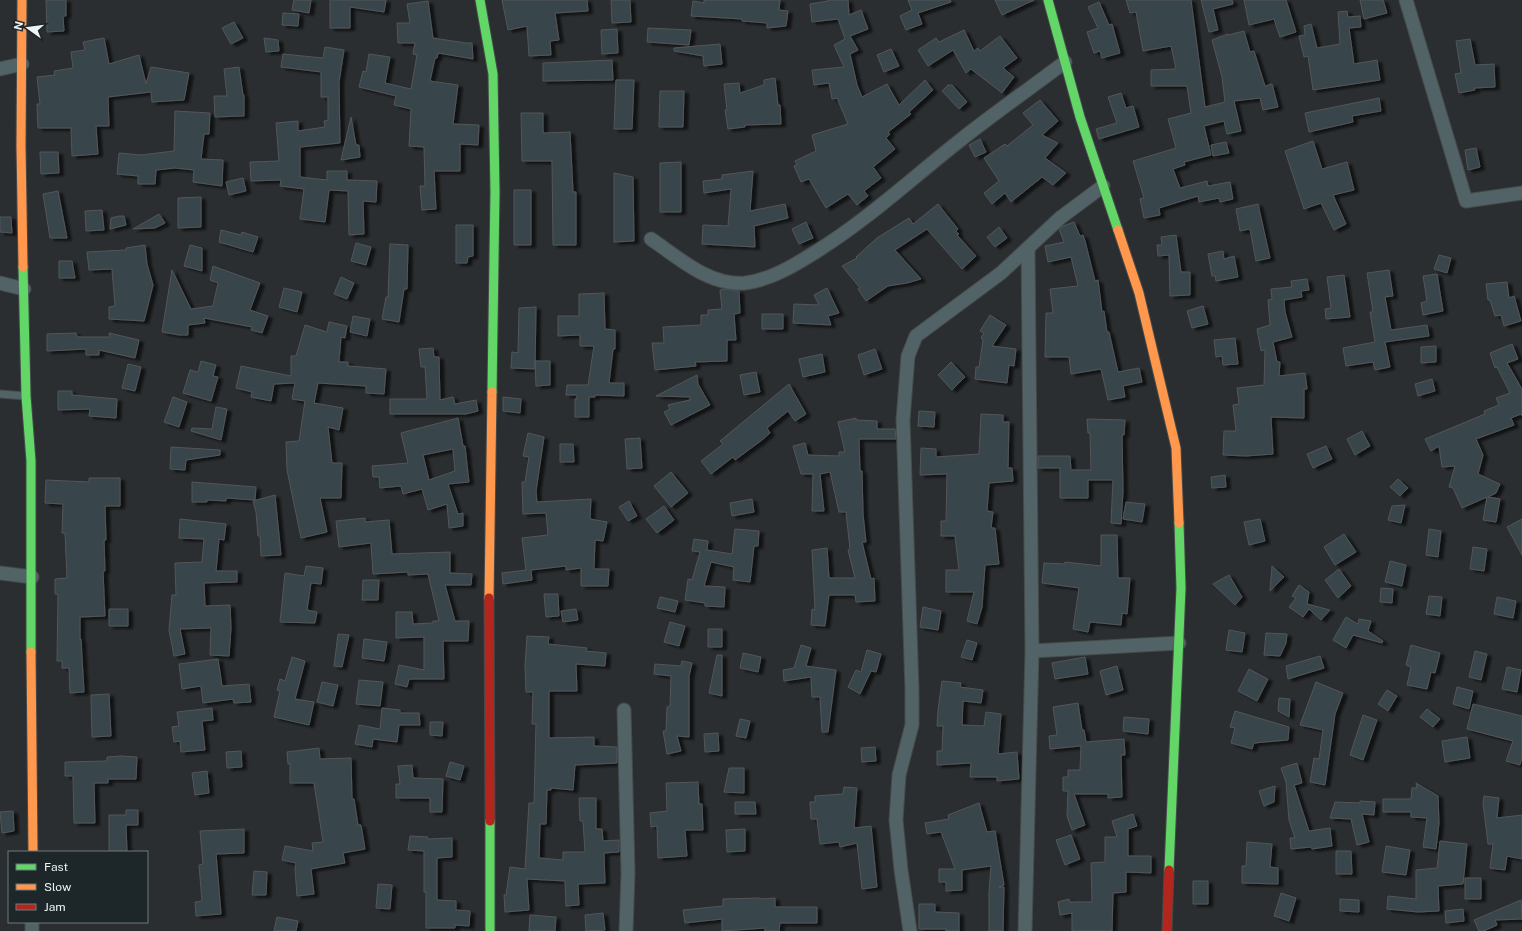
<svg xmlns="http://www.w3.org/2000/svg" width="1522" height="931" viewBox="0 0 1522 931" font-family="'Public Sans',sans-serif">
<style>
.building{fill:#39444c;stroke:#535658;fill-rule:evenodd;filter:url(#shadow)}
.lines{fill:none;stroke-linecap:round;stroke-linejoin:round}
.lane-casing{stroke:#464a4b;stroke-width:9}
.street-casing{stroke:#464a4b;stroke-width:15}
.fast-casing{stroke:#464a4b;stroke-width:11}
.slow-casing{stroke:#464a4b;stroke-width:11}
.jam-casing{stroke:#464a4b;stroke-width:11}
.lane{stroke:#516366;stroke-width:7}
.street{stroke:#516366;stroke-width:13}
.fast{stroke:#63d668;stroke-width:9}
.slow{stroke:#ff974d;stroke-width:9}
.jam{stroke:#b3261e;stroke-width:9}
</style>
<defs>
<filter id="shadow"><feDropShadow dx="4.5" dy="2.5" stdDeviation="1" flood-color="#0009"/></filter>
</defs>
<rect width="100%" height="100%" fill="#2a2e30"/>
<!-- building -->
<path class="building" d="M46 0H66V16H63L64 31 47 32Z
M294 0H311L309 13 292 10Z
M330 0H386L384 12 350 7V28H330Z
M502 0H587L588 11 555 13 559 40 550 41 551 55 529 56 527 26 508 30Z
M611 0H630L631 22 612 23Z
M704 0H780L779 10 788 11 786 26 767 28V23L742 21V19L691 16 693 1 704 3Z
M828 0H848L849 15 861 10 868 29 850 36 858 50 850 54 857 85 862 97 887 84 899 105 925 80 933 90 909 112 911 114 888 132 890 134 886 138 895 149 873 167 881 178 864 191 868 196 857 205 848 194 826 208 809 179 801 182 794 166 797 165 795 161 816 151 812 135 848 124 837 98 832 99 829 83 814 85 812 70 844 67 834 45 845 39 838 19 812 22 810 4 828 1Z
M908 0H950L951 2 918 13 922 24 906 30 900 16 912 10Z
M995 0H1034L1002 15Z
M1126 0H1191L1205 107 1225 102 1222 77 1212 40 1228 34V35L1244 31 1250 52 1254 51 1265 86 1272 84 1278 107 1263 110 1260 98 1234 101 1241 131 1227 134 1224 121 1204 126 1211 155 1184 162 1185 165 1173 169 1180 188 1207 181 1208 186 1230 182 1233 199 1220 202 1219 198 1199 202 1198 196 1159 208 1160 215 1144 218 1140 199 1144 198 1133 161 1176 148 1168 119 1191 113 1187 86H1151V70L1176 69 1171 46 1143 51 1136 12 1130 13Z
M1201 0H1232L1233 4 1213 9 1218 30 1209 32Z
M1244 0H1286L1296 32 1280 37 1274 19 1249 25Z
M1360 0H1383L1387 13 1364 19Z
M428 1 433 38 466 43H472L473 59 438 53 437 58H435L430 81 458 85 453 124 479 125 478 145 460 144V171H434L436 209 422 210 420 186H425L424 147 409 146 411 109 394 105 396 96 359 87 363 71 366 72 369 54 390 57 385 83 411 89 417 55 413 54 415 43H398L397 23H410L407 4Z
M1099 2 1109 25 1112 24 1120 53 1102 58 1100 51 1094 53 1087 32 1098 28 1088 7Z
M1347 11 1348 17 1360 16 1361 27 1349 28 1354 64 1377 60 1380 80 1313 90 1308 56 1304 57 1299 36 1305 35 1304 26 1311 24 1317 48 1340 44 1338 12Z
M283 13 299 14 298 26 282 25Z
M234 22 243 38 231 44 222 28Z
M648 28 691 30 689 45 647 42Z
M617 29 618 53 602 54 601 30Z
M964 30 974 51 978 48 980 51 1000 36 1017 58 1003 68 1014 77 1002 93 971 69 966 73 953 50 928 66 918 50 936 38 939 42Z
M104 38 109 64 139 55 146 84 151 67 189 73 184 100 152 102 151 92 108 97 109 126H96L98 154 72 156 71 128H38L37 104H40L37 77 55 75 54 71 73 68 71 52 85 50 83 42Z
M264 38 278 40 279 51 266 52Z
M1470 39 1475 65 1494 64 1495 87 1474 88 1475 90 1459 93 1455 74 1461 73 1456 41Z
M720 44 722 64 704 66 703 56 674 51V48Z
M325 47 344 50 339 82 340 143 300 147V177L327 180V171H347V180L377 181 376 202 363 201 364 234 349 235 348 191 329 190 325 222 300 219 304 189 280 186 281 180 251 181 250 162 279 161 276 123 298 121V131L325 127 324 121 328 120V97H321V72L281 67 283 54 323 58Z
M891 49 899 66 884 72 877 55Z
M612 60 613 80 543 81V63Z
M239 67 243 95H244V116L215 117 214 96H227L224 69Z
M775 78 778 105H780L781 124 745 125V127L728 129 725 110H727L724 84 739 83 740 93 764 85V80Z
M616 80H634L632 129H614Z
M948 85H952L967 102 959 109 942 91Z
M660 91H684L683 127H659Z
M1121 93 1126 108 1133 106 1139 127 1099 139 1096 129 1117 123 1108 97Z
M1379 98 1381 111 1352 116 1353 122 1309 132 1305 113Z
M1040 100 1058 121 1042 135 1058 143 1045 158 1066 173 1053 185 1042 177 1011 202 1005 193 992 204 984 193 999 181 984 158 1005 144 1007 146 1033 125 1023 113Z
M175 111 210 113 209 134H204L201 159 223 160 222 186 193 182 194 170 175 168 156 170 155 184H138V176L117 174 119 153 141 155 174 151Z
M521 113H543V133L570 132 573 192H576V245H553L552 161H522Z
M351 117 356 145H359L360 157 341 160Z
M980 139 986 152 975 157 969 145Z
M1313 141 1322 169 1347 162 1354 190 1333 195 1346 224 1334 230 1321 203 1304 209 1285 151Z
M1226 142 1229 153 1213 156 1211 145Z
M1476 148 1480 167 1468 170 1465 150Z
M40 152H58L59 173 41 174Z
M681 162V212H660V163Z
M753 171 750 211 785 204 788 218 754 226 755 247 702 244 703 225 728 226 731 189 704 193 703 181 722 179V175Z
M614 173 633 177 634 241 614 242Z
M243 178 246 191 229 195 226 182Z
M514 190H531V245H514Z
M58 191 67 238H50L43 194Z
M201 197V227L178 228V198Z
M938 204 958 229 956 231 959 234 957 235 976 256 962 269 927 229 895 250 921 279 907 283 888 286 866 301 858 289 860 288 842 266 857 258 856 257 877 238 909 218 913 224Z
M1258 204 1270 258 1256 261 1250 229 1240 231 1236 209Z
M102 210 104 230 86 231 85 211Z
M159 214 165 223 155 228 133 229Z
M119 216H124L126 225 110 229 111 218Z
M0 217H11L12 233 0 232Z
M806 222 813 238 799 244 792 229Z
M1074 222 1080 236 1083 235 1085 241 1095 281 1098 280 1102 312 1104 311 1107 332H1109L1118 372 1139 368 1142 382 1123 386 1125 397 1108 400 1101 369 1071 374 1069 357H1045L1046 313H1053L1050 289 1078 286 1071 257 1048 262 1045 246 1064 242 1059 229 1063 226Z
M456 225H473V256L468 257 467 263H456Z
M999 227 1007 238 995 247 987 237Z
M221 230 241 235 242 232 258 237 253 252 219 242Z
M1176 235 1181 272H1190V295L1170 296 1169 255 1158 256 1157 245H1162L1161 237Z
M356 243 371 247 366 265 351 261Z
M390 244 408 245 407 289H404L399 322 382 319 386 297H388Z
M145 245 147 264 153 285 144 321 109 319V307L115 306 112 269 89 270 87 252 126 250V248Z
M190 245 202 248V271L184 266Z
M1223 251 1224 259 1234 256 1238 277 1216 281 1215 276H1212L1208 254Z
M1439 255 1451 258 1447 273 1434 269Z
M59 261H72L75 278H59Z
M213 266 260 283 250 310 268 316 262 333 251 330 252 327 204 318 205 323 188 325V335H179L162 332 172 270 191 309 213 306 218 283 210 280Z
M1389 270 1393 296 1385 297 1391 330 1427 325 1429 336 1385 342 1390 367 1375 370 1373 362 1346 366 1343 348 1375 342 1370 312H1373L1367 273Z
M1437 274 1443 311 1423 315 1421 303 1427 301 1423 276Z
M1344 275 1350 317 1326 319 1325 309 1331 308 1327 277Z
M341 277 354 283 347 299 334 294Z
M1307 279 1309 290 1301 291 1302 297 1284 300 1285 312 1292 337 1273 342 1277 362H1280L1279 376 1305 373 1307 389H1304V418L1271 417 1273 454 1246 456 1223 455 1224 431H1236L1233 405 1239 404 1237 388 1264 385 1265 350 1261 351 1257 329 1270 325 1268 300 1272 299 1271 289 1292 287 1291 281Z
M1507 282 1509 298 1514 296 1521 321 1504 326 1501 315 1495 316 1490 300H1488L1486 284Z
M284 288 302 292 297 312 279 307Z
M827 288 839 313 828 316 831 325 793 323 794 304 819 305 814 295Z
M725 289 739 291 740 313 734 314 736 340H727V361L695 362 696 366 655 370 652 343H664L663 327 701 325V315H708V310L722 309 720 290Z
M604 293 605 329 615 330V349H613L609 383H624V396L595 395V397H589V417H575V399H577V395H566L567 385H588L594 346H580V335L558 336V316H579V294Z
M1203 306 1208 324 1192 328 1187 311Z
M536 307 535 369 511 368 512 352 518 353 519 308Z
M762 314H783V329H762Z
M990 315 1006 325 992 346 1016 349 1014 366 1009 365 1007 383 975 379 976 367H979L983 340 981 338 984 333 980 331Z
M353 316 370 319 367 336 350 332Z
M329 322 347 326 345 338 341 337 339 362H348V366L386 369 384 394 366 393V386L318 383 314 403 343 408 339 430 328 427 332 463H342L341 498H320L327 532 301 538 287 470 286 442 299 441 305 401 292 399 295 383 274 384 271 401 251 397 252 392 236 388 241 366 291 376V356H296L305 325 327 332Z
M76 333 77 337H110L109 333 139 340 135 358 99 350V355H86V349L47 351V334Z
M1235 338 1238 364 1223 365 1222 356 1216 357 1214 340Z
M1512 344 1518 359 1507 363 1522 389V416L1521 414 1511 418 1514 425 1476 439 1483 455 1478 474 1500 484 1496 493 1488 497 1500 499 1496 522 1483 520 1487 497 1462 508 1453 488 1449 487 1455 466 1442 467 1439 446 1431 451 1425 439 1485 414 1484 411 1499 405 1496 398 1510 393 1497 367 1495 368 1490 353Z
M1436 346V362L1421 363V347Z
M433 348 434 357H439L440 400 453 397 455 404 476 400 478 411 466 414H390V399H427L425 367H421L419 349Z
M875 349 882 369 864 375 858 355Z
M822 354 825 372 803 377 799 359Z
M201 361 216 365 213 376 218 377 211 401 183 393 190 370 198 372Z
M535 361H550V385L536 386Z
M951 362 965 377 952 390 938 375Z
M128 364 141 367 135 391 122 388Z
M756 372 760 392 744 395 740 375Z
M697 375 698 384 710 405 671 425 664 412 670 409 668 405 690 400V397L656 396Z
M1432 379 1435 391 1418 396 1415 384Z
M789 384 806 414 795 421 788 411 767 428 770 433 762 440 735 460 733 457 711 474 701 461 723 444 720 441Z
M58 391H72V395L117 399 116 418 89 416 90 409 58 410Z
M173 397 187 402 179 427 164 422Z
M503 397 521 399 520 413 503 411Z
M216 407 227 409 221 440 191 431 192 428 212 429Z
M919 411 935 412 934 427 918 426Z
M981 414 1003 415V422H1009L1008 468H1012L1013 481 989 483 987 511 993 512 991 528H995L999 564 985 565 982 607 977 624 967 621 974 592H946V570H959L955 536H941V521H946L947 474 920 475 921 448 936 449V457L979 454Z
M458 418 463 446H465L469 482 448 484 458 514 463 513V526L449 528 447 504 428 510 422 489 403 494 401 486 380 488 379 477H373L372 466 408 463 401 433ZM453 449 455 471 429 480 423 455Z
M856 418V420L877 421V429H895L896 439H859L860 471H862L863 514 866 542H862L871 579 874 578 875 601 856 602 855 595H829L825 626 811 625 812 609 815 610 812 550 827 548 829 578H855L848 550 850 549 846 512H839L830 472 820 474 824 511H812L813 474H801L793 446 805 443 808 455 839 456V452H845L838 422Z
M1087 419 1125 420 1124 435H1122L1123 491 1121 524 1111 523 1113 480H1088V498H1060V468H1038V456H1070L1071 470H1091L1090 433H1088Z
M1362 431 1370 446 1355 455 1347 439Z
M528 433 544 437 536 491 537 502 591 499 590 519 607 522 603 541 595 540 594 569H609L608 586H581V568L566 570V566L531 570 532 580 503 584 502 573 526 570 522 538 548 535 546 513 523 514 522 482H525L529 457 523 456Z
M640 438 642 468 627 469 625 439Z
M560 444H573L574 462H560Z
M1326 446 1332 459 1313 468 1307 454Z
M171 447 220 450V455L186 460 185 470 170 469Z
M671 472 688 493 671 507 654 486Z
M1225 475 1226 487 1212 488 1211 477Z
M89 478H120V506H105L106 540H104L105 571H103L105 616 80 617V639H81L84 692 70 693 69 668H62V661H57L58 594H55V579L67 578 65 533H62L63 504 45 503 46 480 89 482Z
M1398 479 1408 488 1400 496 1390 487Z
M192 482 256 487 255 500 226 498V501L207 500V502H192Z
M275 495 281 555 261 556 260 536H258L256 512 253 501Z
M752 499 754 512 732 516 730 503Z
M629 501 637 516 628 521 619 507Z
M1126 502 1145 504 1142 522 1123 519Z
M1405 505 1401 523 1388 520 1392 506Z
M664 506 674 520 657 533 646 519Z
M365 518V522L389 520 392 554 450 552V573L472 574 471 585H445L455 621H469L468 641H443L444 679H409L407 687 395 684 399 665 424 670V637L396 638V612H412L413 624 433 623V621H439L428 574 408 575V572L373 574 371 543 339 547 336 521Z
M180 519 226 524 224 540 219 539 216 571H237V582L204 583 205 606 230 605 231 628 229 656 210 655 211 628 180 629 185 654 174 656 169 630 172 595H176L175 563 202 562 204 539 179 538Z
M1260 519 1265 541 1249 545 1244 522Z
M1522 519V555L1507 527Z
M735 529 759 531 758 546H754L750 582 733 580 734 567 711 562 704 586 725 587 724 607 705 606V603L685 600 688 579 692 580 700 552 692 551 694 539 708 541 707 550 732 554Z
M1429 529 1441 531 1438 557 1426 555Z
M1344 534 1356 552 1335 565 1324 547Z
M1101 535H1117L1118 578H1130L1127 614 1122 613 1121 625 1090 622 1088 632 1073 629 1079 588 1042 583 1044 563 1065 564V562L1101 566Z
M1473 547 1487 549 1484 571 1470 569Z
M1390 561 1406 565 1402 586 1385 582Z
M306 566 323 568 321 584 311 583 307 610 317 612 315 623 280 622 285 573 304 576Z
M1272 566 1284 577 1270 591Z
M1339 569 1351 586 1338 598 1325 580Z
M1229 575 1242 597 1235 605 1213 584Z
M363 580H379L378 600H362Z
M1299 585 1309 592 1307 604 1330 610 1321 620 1309 609 1303 617 1289 607 1296 598 1292 596Z
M1381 588 1393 589 1392 603 1380 602Z
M544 594H558L559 616 546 617Z
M1429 596 1442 597 1440 616 1426 614Z
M660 597 678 601 675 612 657 608Z
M1497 597 1516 601 1513 618 1494 614Z
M923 607 941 611 938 630 920 627Z
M109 609H128V626H109Z
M576 609 578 620 563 622 561 611Z
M1346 617 1358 624 1359 619 1371 621 1368 631 1383 641 1382 643 1353 635 1346 648 1333 640Z
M670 622 685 626 679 646 664 642Z
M708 629H722V647H708Z
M1229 630 1245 633 1242 652 1226 650Z
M1266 633 1287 634 1286 643 1280 656 1264 655Z
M338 634 349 635 342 667 334 666Z
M527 636 549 637 548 644 587 648 586 651 606 653 605 666 576 664 577 691H549V738L594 737V746L617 747V763L575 765 573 790 551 788V790H547L546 824H540L539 858 563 860V852H585L583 821H580L579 798H596V829H602L603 841 619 840V852L604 853 605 883 578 884 579 905 566 906 565 881 527 879 529 910 505 912 504 895H506L510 867 525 869 529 803H534L536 724H532L533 692H526L525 665Z
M364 639 387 642 384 661 362 658Z
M967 640 977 643 972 660 961 657Z
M801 645 811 648 806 666 836 670 828 732H822L820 697H812L811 677 784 681 783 670 794 668Z
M1411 645 1440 653 1435 673 1431 672 1427 689 1407 685 1411 667 1406 665Z
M867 650 881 654 876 672 871 671 860 694 848 687 856 670 861 672Z
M1475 651 1487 654 1481 680 1469 677Z
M743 653 761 657 758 672 740 668Z
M717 655H722V696L709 693Z
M1320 656 1324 668 1288 679 1286 666Z
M292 657 305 661 295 699 314 702 309 725 274 717 280 691 277 690 280 679 285 681Z
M1085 657 1088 674 1055 679 1052 663Z
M218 659 222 686 249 684 251 702 234 703 233 699 203 703 201 686 182 689 179 664Z
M682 661 692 663 689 676V737L677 736 681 751 667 754 663 731H666L667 707 670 706 671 676 654 674 655 664 681 666Z
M1117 666 1123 690 1106 695 1100 671Z
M1507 667 1521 670 1517 692 1502 689Z
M1249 669 1268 679 1257 701 1238 691Z
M359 680 383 682 380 706 356 704Z
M942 681 961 683 960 687 983 690 981 703 963 701 962 725 984 726 986 712 1001 714 998 754 1017 752 1019 779 997 781V777H970L971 763 937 765V751H942L943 726H937L938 710Z
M322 682 338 685 333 706 317 702Z
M1316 682 1343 693 1335 714 1325 785 1310 782 1314 758 1319 759 1323 730 1300 725Z
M1457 687 1473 691 1469 709 1453 704Z
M1387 690 1397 696 1388 711 1378 704Z
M109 694 111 736 92 737 91 695Z
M1279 698 1290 699 1289 717 1278 711Z
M1078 703 1082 730H1084L1086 742 1124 739 1125 755H1121L1122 797 1108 798V794H1074L1085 825 1072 830 1067 816 1068 791H1063V777H1068V770H1080L1081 746 1050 749 1049 736 1057 735 1053 707Z
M1473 704 1522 716V757L1520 765 1506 761 1513 741 1467 729Z
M212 708 213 720 202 721 205 750 181 752 180 741 174 742 172 727 179 726 177 712Z
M382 708 400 710V713H419L420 725H399L397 742 373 739 372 747 355 744 359 725 380 729Z
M1427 709 1440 719 1433 727 1420 717Z
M1235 711 1289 727 1288 740 1254 743 1252 749 1231 743 1235 728 1230 727Z
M1363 715 1377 720 1363 760 1350 755Z
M1124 717 1149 719 1148 734 1123 731Z
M740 719 750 721 746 738 736 736Z
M430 722H443L442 736 430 735Z
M718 733 719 751 705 752 704 734Z
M1467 737 1470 758 1445 762 1442 741Z
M875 747 876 761 862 762 861 748Z
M319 748 320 759 351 758 352 799H354L358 825H361L365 849 343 853 345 863 311 869 314 894 297 896 295 869 296 863 282 860 285 846 313 851 312 843 323 842 314 783H290V763L288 764 287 752Z
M241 751 242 767 227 768 226 752Z
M121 756 137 757 136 779H108V783H94L95 823H74L73 776H65V762L107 761V757Z
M450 762 464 766 460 780 446 776Z
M1297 763 1302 783 1294 785 1309 831 1330 828 1332 846 1312 849 1311 847 1291 849 1290 838H1295L1289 820 1286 782 1281 768Z
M412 765 413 778 443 779 442 812H430V798H396V784H400L398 766Z
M729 768H744V793L724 792Z
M207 771 209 793 195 795 192 773Z
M698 782 699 804H702L703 830H685L687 856 658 858 657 826 651 827 650 813 667 811 666 783Z
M1416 783 1438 796 1439 823 1436 849 1423 847 1427 818 1411 817V812H1383V799H1411L1412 788H1417Z
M1275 786 1274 802 1264 806 1259 791Z
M844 787 857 788 854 828 871 826 877 887 862 889 857 843 840 847 839 842 820 844 817 819H811L810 802H815V796L843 794Z
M1484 796 1499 798 1497 818 1522 815V859L1507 856 1505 870 1490 868 1493 844H1488L1483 803Z
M1360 801 1375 802 1374 815 1362 814 1369 842 1357 845 1351 819 1330 818 1335 802 1360 803Z
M735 802H755L756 814H735Z
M979 803 987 832 995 831 1004 885 999 887H1004L1003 931H989V893L991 866 962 870V890L946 891V882H939V869H955L941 832 927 834 925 823 949 819 948 815Z
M126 810H138V825H126L127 852H109V815H126Z
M13 811 14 831 2 833 0 812Z
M1133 814 1137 826 1128 829V856H1151V873L1126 872V892L1113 893 1112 931H1072V913L1060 915 1058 902 1069 899 1070 902H1092L1091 863 1105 862V837H1117L1112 821Z
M244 829V853L216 854 221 914 196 916 195 902 202 901 199 865 203 864 200 831Z
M745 829V851L727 852 726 830Z
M1071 835 1080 859 1065 865 1056 840Z
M410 836 428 837 427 839 452 838V857L437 858V900L456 901V910L470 911 469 926 455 925V928H426V892H424V851L408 850Z
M1440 841 1467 844 1463 884 1438 886 1439 911 1418 912 1387 909 1388 896 1416 899V870L1437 868Z
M1247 842 1272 844 1270 867 1278 868V884L1242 883V866H1246Z
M1386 846 1410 850 1406 875 1382 872Z
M1336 851H1351L1352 874H1336Z
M254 871 267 872 266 895H252Z
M1465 878H1481V899H1465Z
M1193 881H1208V904H1193Z
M378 884 392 885 390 909 376 908Z
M1281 893 1296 898 1289 921 1274 916Z
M760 898 761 899 775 898V907H817V923H780L779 931H765V928L722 931V919L685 923 683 910 723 906V899Z
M1340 899 1359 900V912L1340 911Z
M1521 900 1522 919 1495 920 1497 925 1484 931H1479L1474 920Z
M919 904H935V912L959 913V931H946V929H919Z
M1463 909 1464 921 1446 923 1445 911Z
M603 913 605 930 586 931 585 915Z
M530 915 556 917 555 931H529Z
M277 917 298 921 296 931H274Z"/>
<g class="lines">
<defs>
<path id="lane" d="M0 394 26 396"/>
<path id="street" d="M1406 0 1466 201 1522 193
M0 69 22 64
M651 239C679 258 709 286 745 283 770 280 793 266 814 253 866 221 910 180 958 142 992 115 1029 89 1065 62
M0 283 24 289
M0 573 32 577
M1032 651 1179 643
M624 710 628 873 626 931
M32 931V922
M910 931 901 870 896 820 899 775 912 725V690L903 420 908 356 916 336 1001 273 1060 218 1103 186
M1025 931 1032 651 1028 248"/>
<path id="fast" d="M480 0 493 74 495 192 492 392
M1048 0 1080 117 1118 230
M23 267 26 396 31 461V652
M490 821V931
M1169 870 1181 588 1179 523"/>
<path id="slow" d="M22 0 21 146 23 267
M1118 230 1139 293 1176 448 1179 523
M489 598 492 392
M31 652 33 852"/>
<path id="jam" d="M489 598 490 821
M1167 931 1169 870"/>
</defs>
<!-- lane casing -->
<use href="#lane" class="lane-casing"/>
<!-- street casing -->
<use href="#street" class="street-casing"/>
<!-- fast casing -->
<use href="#fast" class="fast-casing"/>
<!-- slow casing -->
<use href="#slow" class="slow-casing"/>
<!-- jam casing -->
<use href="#jam" class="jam-casing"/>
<!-- lane -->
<use href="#lane" class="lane"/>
<!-- street -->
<use href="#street" class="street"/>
<!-- fast -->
<use href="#fast" class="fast"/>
<!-- slow -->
<use href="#slow" class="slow"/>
<!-- jam -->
<use href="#jam" class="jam"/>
</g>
<!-- legend -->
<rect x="8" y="851" width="140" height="72" fill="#1d2629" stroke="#71787b"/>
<rect x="16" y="864" width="20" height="6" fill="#63d668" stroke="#71787b"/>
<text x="44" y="871" font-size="12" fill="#eef3f6">Fast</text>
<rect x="16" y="884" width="20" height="6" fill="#ff974d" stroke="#71787b"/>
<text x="44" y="891" font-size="12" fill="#eef3f6">Slow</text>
<rect x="16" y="904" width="20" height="6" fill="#b3261e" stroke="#71787b"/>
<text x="44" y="911" font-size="12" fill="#eef3f6">Jam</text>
<!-- north arrow -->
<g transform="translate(28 28) rotate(284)" stroke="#1d2629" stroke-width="3" paint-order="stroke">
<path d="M0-3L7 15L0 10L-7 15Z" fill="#eef3f6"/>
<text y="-6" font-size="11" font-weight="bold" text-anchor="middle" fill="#eef3f6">N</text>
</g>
</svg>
